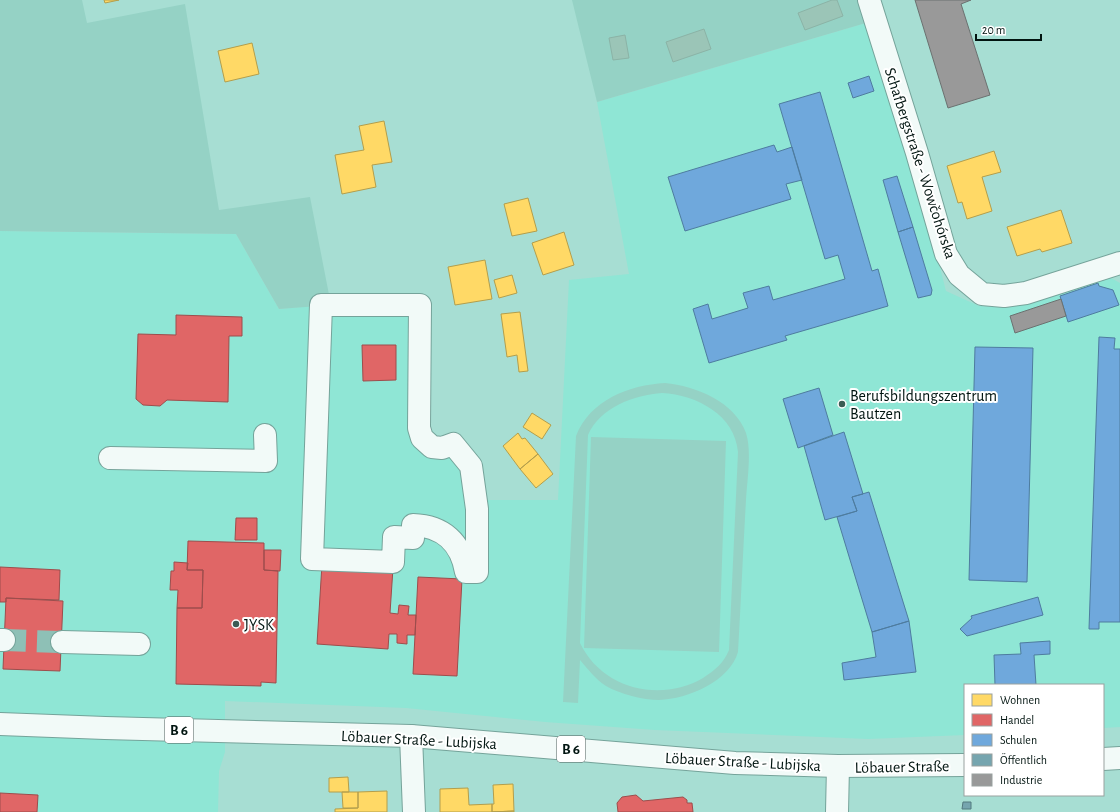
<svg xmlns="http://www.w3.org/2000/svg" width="1120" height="812" viewBox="0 0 1120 812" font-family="'Alegreya Sans',sans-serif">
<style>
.built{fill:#8fe6d5}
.green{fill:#95d2c5;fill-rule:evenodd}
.homes{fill:#ffd966;stroke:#b39e4c}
.shops{fill:#e06666;stroke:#9d4d4c}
.schools{fill:#6fa8dc;stroke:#4e7c9f}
.public{fill:#76a5af;stroke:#537a7f}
.industry{fill:#999;stroke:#6b7170}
.building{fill:#9bc5b7;stroke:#8bb3a6}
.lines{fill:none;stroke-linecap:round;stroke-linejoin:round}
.minor-tunnel{stroke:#8ec0b6;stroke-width:22;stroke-dasharray:22 11;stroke-linecap:butt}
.minor-casing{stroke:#75a39a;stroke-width:24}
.major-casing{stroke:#75a39a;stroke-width:24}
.minor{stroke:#f2faf8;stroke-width:22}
.major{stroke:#f2faf8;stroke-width:22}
.poi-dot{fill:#3b5b54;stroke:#fff;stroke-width:1.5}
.labels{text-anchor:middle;stroke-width:4;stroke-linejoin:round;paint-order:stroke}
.shield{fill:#fff;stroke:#4d5a58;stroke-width:1}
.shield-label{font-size:15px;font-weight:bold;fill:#011410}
.street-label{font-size:16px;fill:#011410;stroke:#fff}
.poi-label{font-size:16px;fill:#011410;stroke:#fff;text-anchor:start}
</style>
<rect width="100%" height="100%" fill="#a7ded3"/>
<!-- built -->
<path class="built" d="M876 20 946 291 979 306 1007 308 1111 278 1120 283V727L1103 728V685H965V735L868 739 655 730 545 722 406 708 225 701V752L219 771 218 812H0V231L236 234 279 309 321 305H420L419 428 453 444 476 500H558L569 280 629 274 597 102Z"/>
<!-- green -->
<path class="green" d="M0 0H82L87 23 185 4 219 210 310 197 331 305 279 309 236 234 0 231Z
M572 0H869L876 20 597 102Z
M665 383C696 386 735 402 746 433 752 451 747 481 746 500 743 551 741 601 738 652 730 681 688 699 659 700 643 700 620 694 606 686 595 679 588 669 580 660L578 703 563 702 576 436C590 400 629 385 665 383ZM662 393C697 395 735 415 738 452L729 650C723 664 715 670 703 678 660 703 602 689 580 643L588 435C600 407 635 395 662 393Z
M591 437 726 441 719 652 584 648Z"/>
<!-- homes -->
<path class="homes" d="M104 0H119L105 3Z
M252 43 259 74 225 82 218 51Z
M384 121 392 162 372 165 376 187 342 194 335 155 364 150 359 126Z
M994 151 1001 172 982 177 992 211 967 219 962 202 958 203 947 166Z
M528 198 537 231 512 236 504 204Z
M1061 210 1072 243 1042 252 1040 249 1017 256 1007 227Z
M564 232 574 265 543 275 532 243Z
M485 260 492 299 455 305 448 267Z
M512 275 517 293 499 298 494 280Z
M520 312 528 371 519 372 517 355 507 357 501 314Z
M532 413 551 425 542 439 523 427Z
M518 433 522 439 525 438 538 454 520 469 503 446Z
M538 454 553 474 536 488 520 469Z
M348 777 349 792H329V778Z
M513 784 514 811 492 812V804H494L493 785Z
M468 788 469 805 492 804V812H440V789Z
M387 791V812H335V809L358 808V792Z
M342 792H358V808H343Z
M514 811V812H492Z"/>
<!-- shops -->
<path class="shops" d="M176 315 242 317V336H229L228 402 167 400 160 406 143 405 136 399 138 334 176 335Z
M362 345H396V380L363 381Z
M236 518H257V540H235Z
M188 541 264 543V570L278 571 276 683 261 682V686L176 684 177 608H202L203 570H187Z
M264 550H281L280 571 264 570Z
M174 562 188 563 187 570H203L202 608H177L178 590H170L171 571H174Z
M322 564 393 568 390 613 398 614 399 605 409 606 408 615H416L415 635H407V644L397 643V634H389L388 649 317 644Z
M0 567 60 570 59 600 6 598V602H0Z
M418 577 462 579 457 676 413 674Z
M6 598 63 601 60 671 3 669Z
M0 793 38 795 37 812H0Z
M636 795 643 801 683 797 687 800V803H692L693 812H618L617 803 622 797Z"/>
<!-- schools -->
<path class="schools" d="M869 76 874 91 853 98 848 83Z
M820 92 872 271 878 269 888 306 785 336 787 340 709 363 693 309 708 304 712 319 748 308 743 293 769 286 773 300 845 279 838 255 825 259 779 104Z
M774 145 777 152 792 147 802 180 786 184 791 199 685 231 668 177Z
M897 176 913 227 898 232 883 180Z
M913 227 932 290 931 295 918 298 898 232Z
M1098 283 1099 286 1113 290 1119 305 1068 322 1060 296Z
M1099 337 1115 338 1114 349H1120V622H1099V629H1089Z
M975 347 1033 348 1027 582 969 580Z
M819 388 833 435 798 448 783 399Z
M844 432 863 494 852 497 857 511 825 520 804 446Z
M869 492 909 621 872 632 837 517 857 511 852 497Z
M1038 597 1043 615 967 636 960 629 972 618 971 616Z
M909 621 916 672 844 680 842 663 876 657 872 632Z
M1050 641V654L1034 655 1036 685H995L994 655 1021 654 1020 643Z"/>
<!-- public -->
<path class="public" d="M963 802H971V809H962Z"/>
<!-- industry -->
<path class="industry" d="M915 0H971L961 4 990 95 948 108Z
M1061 299 1066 316 1015 333 1010 316Z"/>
<!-- building -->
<path class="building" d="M832 0H837L843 16 805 30 798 13Z
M704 29 711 49 673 62 666 42Z
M625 35 629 58 613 60 609 38Z"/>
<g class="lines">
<!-- minor-tunnel -->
<path class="minor-tunnel" d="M4 640 62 642"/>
<defs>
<path id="minor" d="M869 0 917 153 946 254 959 275 982 294 1004 296 1026 293 1120 263
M321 305H420L419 428 422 438 432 447 442 448 453 444 471 466 477 509V572H466C461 542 443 526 413 525V538L394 537 393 562 312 559Z
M110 458 266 461 265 435
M0 640H4
M62 642 139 644
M411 736 414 812
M837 812 838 766"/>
<path id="major" d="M0 724 105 728 411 736 735 763 838 766 965 765
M1103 759 1120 758"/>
</defs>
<!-- minor casing -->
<use href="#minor" class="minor-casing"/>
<!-- major casing -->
<use href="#major" class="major-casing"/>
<!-- minor -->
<use href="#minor" class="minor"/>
<!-- major -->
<use href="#major" class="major"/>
</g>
<!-- markers -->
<g class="poi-dot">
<circle cx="842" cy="404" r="4"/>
<circle cx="236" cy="624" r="4"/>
</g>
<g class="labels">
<!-- shield labels -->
<g class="shield">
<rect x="165" y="717" width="28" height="26" rx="3"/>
<rect x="557" y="736" width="28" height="26" rx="3"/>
</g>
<g class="shield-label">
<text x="179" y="735">B 6</text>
<text x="571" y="754">B 6</text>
</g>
<!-- street labels -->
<g class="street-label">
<text transform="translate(921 163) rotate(72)" y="6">Schafbergstraße - Wowčohórska</text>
<text transform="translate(419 739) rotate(3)" y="6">Löbauer Straße - Lubijska</text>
<text transform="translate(743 761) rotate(3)" y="6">Löbauer Straße - Lubijska</text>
<text transform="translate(902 766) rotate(-1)" y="6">Löbauer Straße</text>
</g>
<!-- poi labels -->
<g class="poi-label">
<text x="850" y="401">Berufsbildungszentrum<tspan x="850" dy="18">Bautzen</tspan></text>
<text x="244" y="630">JYSK</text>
</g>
</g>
<!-- legend -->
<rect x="964" y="684" width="140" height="112" fill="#ffffff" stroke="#99a19f"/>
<rect x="972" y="694" width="20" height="12" fill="#ffd966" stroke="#99a19f"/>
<text x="1000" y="704" font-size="12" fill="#011410">Wohnen</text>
<rect x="972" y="714" width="20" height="12" fill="#e06666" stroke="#99a19f"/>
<text x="1000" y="724" font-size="12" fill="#011410">Handel</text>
<rect x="972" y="734" width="20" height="12" fill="#6fa8dc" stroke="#99a19f"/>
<text x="1000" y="744" font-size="12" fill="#011410">Schulen</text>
<rect x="972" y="754" width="20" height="12" fill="#76a5af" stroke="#99a19f"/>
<text x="1000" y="764" font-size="12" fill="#011410">Öffentlich</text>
<rect x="972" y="774" width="20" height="12" fill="#999999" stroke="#99a19f"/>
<text x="1000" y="784" font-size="12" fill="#011410">Industrie</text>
<!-- scale -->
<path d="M976 34v6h65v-6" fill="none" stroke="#011410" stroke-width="2"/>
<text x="982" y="34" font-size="12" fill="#011410" stroke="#ffffff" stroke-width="3" paint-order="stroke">20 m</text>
</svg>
